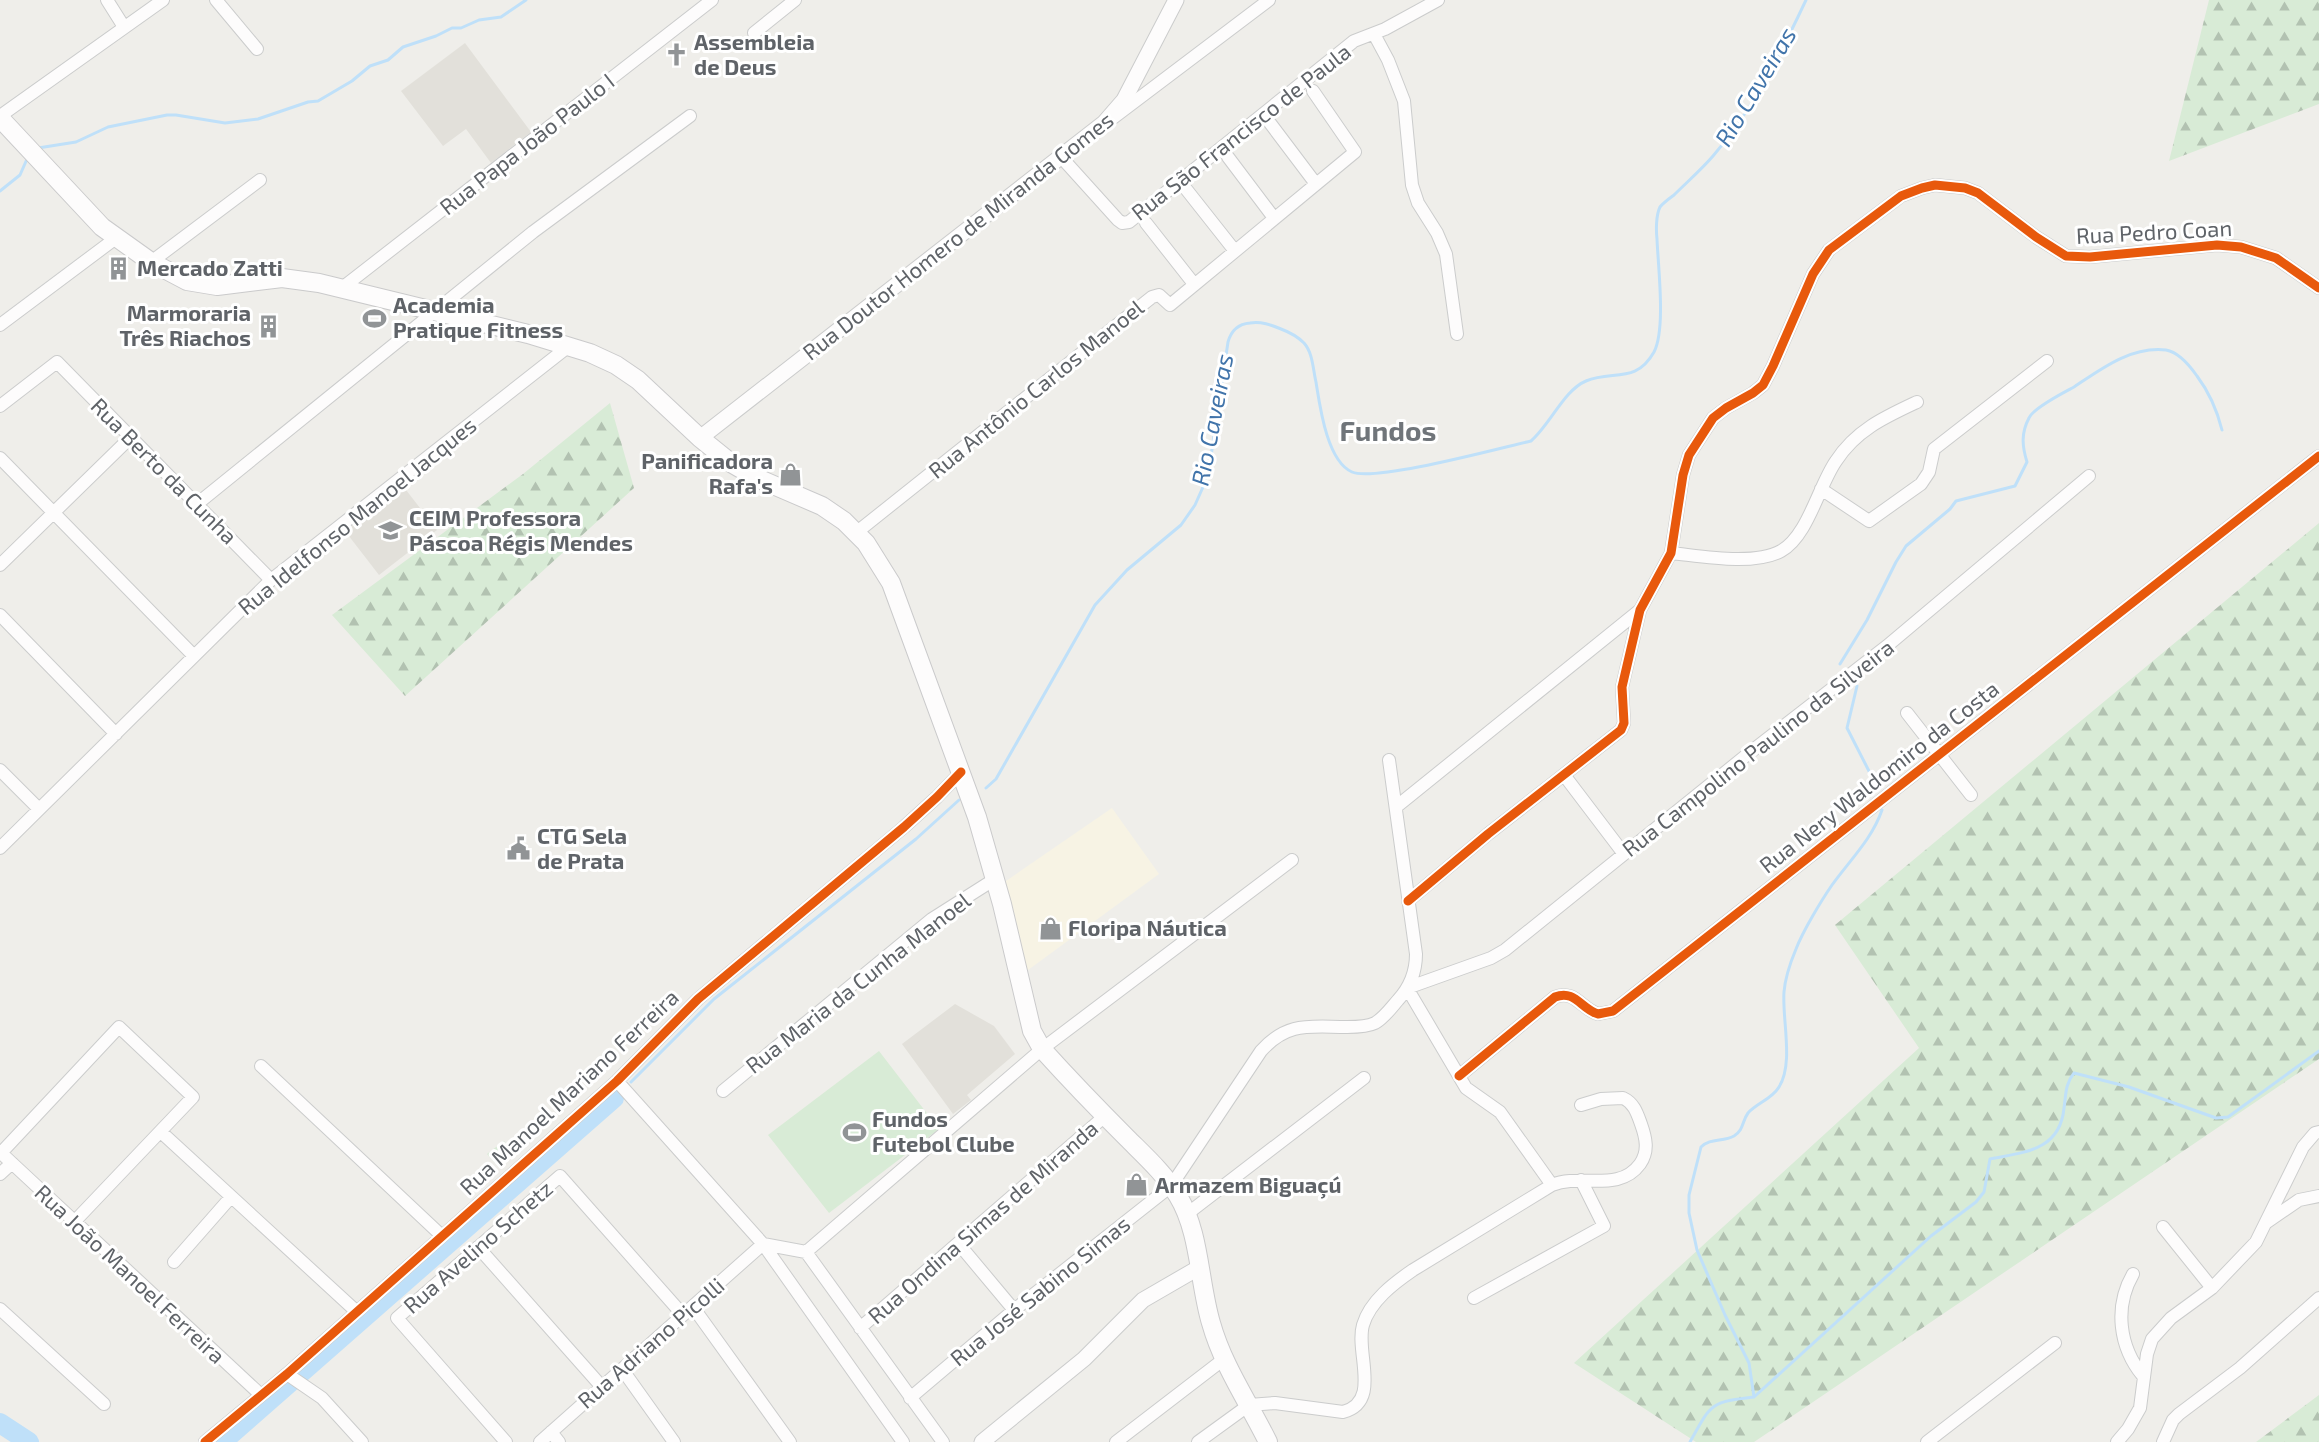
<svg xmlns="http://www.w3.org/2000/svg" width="2319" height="1442" viewBox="0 0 2319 1442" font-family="'Exo 2',sans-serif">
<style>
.commercial{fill:#f7f3e4}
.education{fill:#e2e0da}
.forest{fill:url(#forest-firs)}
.green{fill:#d8ebd6}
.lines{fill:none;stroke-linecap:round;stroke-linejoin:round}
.stream{stroke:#bfe0f9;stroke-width:3}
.river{stroke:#bfe0f9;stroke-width:20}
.minor-casing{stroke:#cbcccc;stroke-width:14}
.tertiary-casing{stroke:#cbcccc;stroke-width:17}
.secondary-casing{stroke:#cacacb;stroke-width:20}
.minor{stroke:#fdfcfc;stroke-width:12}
.tertiary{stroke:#fdfcfc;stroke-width:15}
.secondary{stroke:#fdfcfc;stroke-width:18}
.cycleway-casing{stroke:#fff;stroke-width:13}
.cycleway{stroke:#e8590c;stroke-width:9}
.labels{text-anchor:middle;stroke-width:6;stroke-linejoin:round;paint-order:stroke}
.poi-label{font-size:22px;font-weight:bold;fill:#5f6368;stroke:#fff;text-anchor:start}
.street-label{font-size:22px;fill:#5f6368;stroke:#fff}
.water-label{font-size:24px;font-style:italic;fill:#4174aa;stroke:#fff}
.district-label{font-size:28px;font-weight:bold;fill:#70757a;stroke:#fff}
</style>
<defs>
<pattern id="forest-firs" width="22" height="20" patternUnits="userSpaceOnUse" patternTransform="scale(1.5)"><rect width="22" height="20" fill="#d8ebd6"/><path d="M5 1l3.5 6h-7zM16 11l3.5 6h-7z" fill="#b2c2b1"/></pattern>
</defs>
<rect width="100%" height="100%" fill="#efeeea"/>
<!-- commercial -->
<path class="commercial" d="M1112 808 1159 874 1024 973 1003 883Z"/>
<!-- education -->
<path class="education" d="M465 43 531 132 491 163 466 129 443 146 401 91Z
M403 486 437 530 379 575 345 531Z
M955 1004 994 1026 1015 1054 967 1095 971 1100 953 1114 902 1044Z"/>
<!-- forest -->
<path class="forest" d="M2209 0H2319V104L2169 161Z
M610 403 634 488 405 696 332 615 523 474Z
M2319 523V1059L1754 1442H1696L1574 1363 1919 1048 1835 925Z
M2319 1395V1442H2256Z"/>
<!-- green -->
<path class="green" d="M879 1051 939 1129 829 1213 768 1135Z
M504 1141 511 1150 495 1163 487 1154Z"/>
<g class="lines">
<!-- stream -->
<path class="stream" d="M38 148 76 142 108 127 167 115H176L225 123 258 119 308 102 318 101 352 81 370 66 388 60 403 47 436 36 452 28H461L479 20 501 17 526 0
M0 191 20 175 27 159
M1840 664 1867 620 1896 562 1906 546 1950 509 1956 501 2015 486 2027 462C2022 446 2021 433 2029 418 2033 408 2063 393 2074 387 2101 369 2131 346 2166 350 2178 352 2190 366 2197 376 2209 392 2217 410 2222 430
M1857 686 1847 728 1872 777
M986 788 996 779 1095 605 1127 570 1181 525 1195 505 1203 487 1211 456 1228 342C1231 331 1238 324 1250 323 1261 321 1271 325 1281 329 1289 332 1298 337 1304 343 1313 353 1313 370 1316 382 1320 407 1327 461 1352 472 1375 482 1500 448 1531 441 1550 425 1564 390 1586 381 1613 370 1636 384 1654 352 1666 329 1658 266 1657 239 1656 230 1656 215 1660 207 1663 203 1670 198 1674 195 1687 182 1701 170 1713 156 1753 110 1780 55 1806 0
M631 1082 714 999 916 839 959 800
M1754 1397 1749 1363 1725 1315 1697 1250 1689 1213V1195L1701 1147C1710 1138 1723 1142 1734 1136 1744 1130 1742 1121 1748 1113 1757 1103 1772 1099 1779 1087 1794 1063 1782 1020 1784 992 1785 979 1791 961 1796 949 1803 931 1821 901 1832 885 1850 860 1872 839 1882 810
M1690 1442C1711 1404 1710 1402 1754 1397L1931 1236 1976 1202 1984 1192 1990 1159C2024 1152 2060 1151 2064 1108 2066 1095 2065 1084 2074 1073L2129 1087 2216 1118 2228 1117 2319 1051"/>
<!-- river -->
<path class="river" d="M0 1423 29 1442
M222 1442 614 1098"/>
<defs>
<path id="minor" d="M107 0 124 27
M216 0 257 49
M754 33 795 0
M1374 34 1388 60 1404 101 1412 185 1418 203 1437 233 1446 254 1457 334
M0 116 163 0
M1113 118 1269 0
M1270 123 1316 184
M1228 157 1274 218
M1062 158 1118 220 1122 223 1129 222 1354 41 1385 29 1438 0
M1186 189 1235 251
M1146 223 1194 284
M151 262 260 180
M342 288 712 0
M0 325 116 238
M0 406 57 362 271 580
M0 458 194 656
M1821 489 1869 521 1921 484 1929 472 1934 449 2047 361
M197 504 533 232 690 116
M857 532 1152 297 1159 295 1170 305 1355 152 1313 91
M1671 553C1701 556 1753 566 1781 551 1808 536 1819 485 1836 461 1856 430 1885 417 1917 402
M0 565 131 437
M0 615 116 734
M1907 713 1971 795
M0 770 39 809
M1564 775 1624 854
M1396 807 1640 610
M0 848 271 580 569 346
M1408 901 1488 834 1621 730 1624 723 1622 687 1640 610 1671 553 1683 475 1689 455 1713 418 1726 408 1753 393 1763 385 1773 366 1813 274 1829 250 1901 196 1922 188 1935 185 1965 188 1978 193 2036 237 2066 256 2090 257 2217 245 2241 247 2276 258 2319 288
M261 1066 442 1236
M1459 1076 1555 997C1575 989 1581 1009 1598 1014L1613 1011 2319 456
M617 1081 763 1244 903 1442
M723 1091 932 919 995 879
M161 1132 357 1312
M0 1152 261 1395
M1 1153 119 1027 193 1097 74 1222
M0 1174 12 1163
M1552 1185 1500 1112 1466 1088 1407 988 1491 958 1505 950 1748 754 1887 646 2089 476
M1187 1214 1364 1078
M2267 1222 2299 1200 2319 1196
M2163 1227 2212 1288
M958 1243 1014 1310
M763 1244 806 1252 943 1442
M478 1247 602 1387
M806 1252 1042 1049 1292 860
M174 1262 231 1197
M2133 1274C2114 1307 2119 1347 2143 1376
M1474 1298 1604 1226 1581 1180
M693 1307 790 1442
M0 1309 104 1404
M860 1328 1105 1116
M622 1369 674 1442
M287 1374 322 1398 362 1442
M910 1398 1014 1310 1171 1186 1261 1051C1288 1021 1310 1027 1347 1027 1356 1027 1367 1027 1375 1023 1384 1018 1391 1008 1398 1000 1410 987 1416 972 1416 954L1389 760
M551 1432 559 1442
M205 1442 287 1374 617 1081 698 999 904 827 937 797 961 772
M506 1442 397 1318 560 1176 683 1315
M540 1442 763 1244
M1116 1442 1224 1359
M1198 1442 1249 1405 1275 1403 1343 1412C1382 1402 1355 1352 1363 1325 1370 1301 1394 1283 1413 1270L1552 1185C1581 1173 1619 1193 1640 1164 1649 1151 1646 1138 1641 1124 1637 1113 1634 1103 1623 1098L1601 1099 1581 1105
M1927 1442 2055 1343
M2117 1442 2128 1429 2140 1408 2147 1354 2152 1339 2171 1318 2212 1288 2256 1242 2303 1147 2315 1133 2319 1132
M2163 1442 2173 1420 2179 1414 2240 1368 2319 1298"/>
<path id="tertiary" d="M700 438 1104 123 1124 100 1176 0
M982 1442 1084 1359 1143 1300 1200 1267"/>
<path id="secondary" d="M0 118 102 227 151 262 187 281 217 286 282 278 319 283 528 334 590 353 616 365 638 380 700 438 731 463 757 478 822 506 844 521 866 543 891 583 977 817 1002 904 1032 1031 1042 1049C1070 1080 1098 1109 1127 1138 1145 1156 1165 1174 1178 1196 1200 1232 1199 1283 1211 1323 1223 1366 1249 1403 1268 1442"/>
</defs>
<!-- minor casing -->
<use href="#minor" class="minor-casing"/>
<!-- tertiary casing -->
<use href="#tertiary" class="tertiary-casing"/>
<!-- secondary casing -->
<use href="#secondary" class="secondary-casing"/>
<!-- minor -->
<use href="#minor" class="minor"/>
<!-- tertiary -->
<use href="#tertiary" class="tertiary"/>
<!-- secondary -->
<use href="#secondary" class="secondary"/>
<defs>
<path id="cycleway" d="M1408 901 1488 834 1621 730 1624 723 1622 687 1640 610 1671 553 1683 475 1689 455 1713 418 1726 408 1753 393 1763 385 1773 366 1813 274 1829 250 1901 196 1922 188 1935 185 1965 188 1978 193 2036 237 2066 256 2090 257 2217 245 2241 247 2276 258 2319 288
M1459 1076 1555 997C1575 989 1581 1009 1598 1014L1613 1011 2319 456
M205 1442 287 1374 617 1081 698 999 904 827 937 797 961 772"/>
</defs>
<!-- cycleway casing -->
<use href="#cycleway" class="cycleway-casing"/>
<!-- cycleway -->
<use href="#cycleway" class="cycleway"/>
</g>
<!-- icons -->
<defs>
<symbol id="church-bare" viewBox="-9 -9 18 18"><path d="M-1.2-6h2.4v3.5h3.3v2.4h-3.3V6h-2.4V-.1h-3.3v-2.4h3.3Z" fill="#919496" stroke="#fff" stroke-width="2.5" paint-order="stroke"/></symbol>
<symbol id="building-bare" viewBox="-9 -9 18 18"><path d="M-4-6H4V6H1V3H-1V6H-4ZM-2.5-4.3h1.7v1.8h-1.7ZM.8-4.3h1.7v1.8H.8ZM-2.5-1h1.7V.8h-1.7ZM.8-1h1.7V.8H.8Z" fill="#919496" stroke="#fff" stroke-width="2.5" paint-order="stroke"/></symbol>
<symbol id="stadium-bare" viewBox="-9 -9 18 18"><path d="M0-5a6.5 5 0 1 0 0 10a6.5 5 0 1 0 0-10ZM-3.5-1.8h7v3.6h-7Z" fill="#919496" stroke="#fff" stroke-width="2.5" paint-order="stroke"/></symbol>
<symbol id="shop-bare" viewBox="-9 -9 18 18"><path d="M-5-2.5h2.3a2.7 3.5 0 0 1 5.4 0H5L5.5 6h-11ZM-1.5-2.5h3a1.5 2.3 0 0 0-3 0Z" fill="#919496" stroke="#fff" stroke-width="2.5" paint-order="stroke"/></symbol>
<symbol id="school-bare" viewBox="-9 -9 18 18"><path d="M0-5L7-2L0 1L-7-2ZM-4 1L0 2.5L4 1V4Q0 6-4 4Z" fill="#919496" stroke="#fff" stroke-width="2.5" paint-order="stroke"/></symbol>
<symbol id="civic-bare" viewBox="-9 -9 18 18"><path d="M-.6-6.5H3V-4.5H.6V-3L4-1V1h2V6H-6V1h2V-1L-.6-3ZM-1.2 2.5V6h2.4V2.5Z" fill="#919496" stroke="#fff" stroke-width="2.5" paint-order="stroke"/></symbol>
</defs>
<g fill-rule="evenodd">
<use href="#church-bare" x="660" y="38" width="33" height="33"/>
<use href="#building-bare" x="102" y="252" width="33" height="33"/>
<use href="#stadium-bare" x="358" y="302" width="33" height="33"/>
<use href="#building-bare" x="252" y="310" width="33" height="33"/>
<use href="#shop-bare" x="774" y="458" width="33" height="33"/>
<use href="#school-bare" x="374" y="514" width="33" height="33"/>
<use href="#civic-bare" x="502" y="832" width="33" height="33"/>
<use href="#shop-bare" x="1034" y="912" width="33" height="33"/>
<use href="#stadium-bare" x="838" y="1116" width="33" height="33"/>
<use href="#shop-bare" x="1120" y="1168" width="33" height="33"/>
</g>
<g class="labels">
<!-- poi labels -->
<g class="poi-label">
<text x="694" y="50">Assembleia<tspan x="694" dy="25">de Deus</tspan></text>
<text x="137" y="276">Mercado Zatti</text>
<text x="393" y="313">Academia<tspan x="393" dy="25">Pratique Fitness</tspan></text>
<text x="251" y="321" text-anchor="end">Marmoraria<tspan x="251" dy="25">Três Riachos</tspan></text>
<text x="773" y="469" text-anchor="end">Panificadora<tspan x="773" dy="25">Rafa's</tspan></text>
<text x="409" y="526">CEIM Professora<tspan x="409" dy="25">Páscoa Régis Mendes</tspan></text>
<text x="537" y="844">CTG Sela<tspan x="537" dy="25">de Prata</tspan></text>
<text x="1068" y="936">Floripa Náutica</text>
<text x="872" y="1127">Fundos<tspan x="872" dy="25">Futebol Clube</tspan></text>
<text x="1155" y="1193">Armazem Biguaçú</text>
</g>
<!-- street labels -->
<g class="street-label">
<text transform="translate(1241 132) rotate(-38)" y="8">Rua São Francisco de Paula</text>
<text transform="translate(527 144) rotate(-38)" y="8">Rua Papa João Paulo I</text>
<text transform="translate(2154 232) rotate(-3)" y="8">Rua Pedro Coan</text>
<text transform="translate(958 236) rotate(-38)" y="8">Rua Doutor Homero de Miranda Gomes</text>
<text transform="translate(1036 389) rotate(-39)" y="8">Rua Antônio Carlos Manoel</text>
<text transform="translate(164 471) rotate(45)" y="8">Rua Berto da Cunha</text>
<text transform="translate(357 516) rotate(-39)" y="8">Rua Idelfonso Manoel Jacques</text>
<text transform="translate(1758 748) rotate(-38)" y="8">Rua Campolino Paulino da Silveira</text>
<text transform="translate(1879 777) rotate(-38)" y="8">Rua Nery Waldomiro da Costa</text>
<text transform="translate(858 983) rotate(-38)" y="8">Rua Maria da Cunha Manoel</text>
<text transform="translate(569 1092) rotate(-43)" y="8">Rua Manoel Mariano Ferreira</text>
<text transform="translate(983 1222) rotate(-41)" y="8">Rua Ondina Simas de Miranda</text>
<text transform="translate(478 1247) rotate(-41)" y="8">Rua Avelino Schetz</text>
<text transform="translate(130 1274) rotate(43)" y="8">Rua João Manoel Ferreira</text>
<text transform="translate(1040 1291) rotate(-39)" y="8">Rua José Sabino Simas</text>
<text transform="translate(651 1343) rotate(-41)" y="8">Rua Adriano Picolli</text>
</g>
<!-- water labels -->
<g class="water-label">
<text transform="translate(1756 87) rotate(-59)" y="8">Rio Caveiras</text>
<text transform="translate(1213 420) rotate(-79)" y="8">Rio Caveiras</text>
</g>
<!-- district labels -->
<g class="district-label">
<text x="1388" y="441">Fundos</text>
</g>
</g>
</svg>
